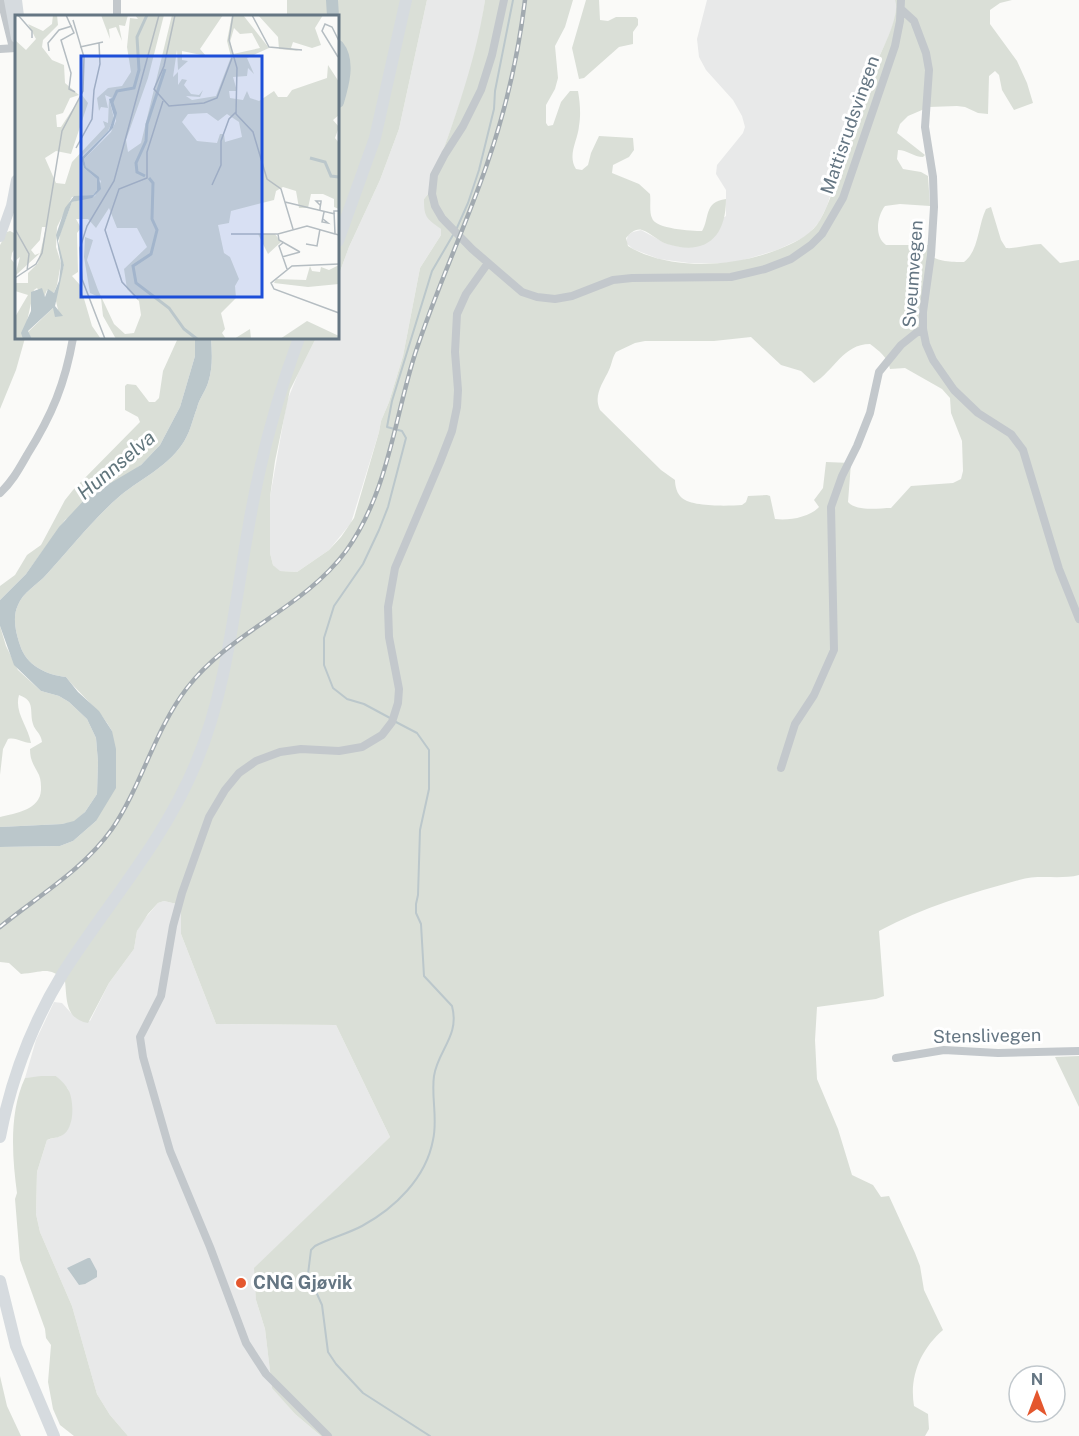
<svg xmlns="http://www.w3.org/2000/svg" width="1079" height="1436" viewBox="0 0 1079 1436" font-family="'Public Sans',sans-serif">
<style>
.built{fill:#e8e9e9}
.green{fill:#dadfd7;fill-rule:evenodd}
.water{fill:#bbc7cb}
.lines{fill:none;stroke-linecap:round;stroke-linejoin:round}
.stream{stroke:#bbc7cb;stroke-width:2}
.river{stroke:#bbc7cb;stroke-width:12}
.minor{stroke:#c3c8cc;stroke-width:8}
.major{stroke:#d6dbdf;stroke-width:10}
.highway{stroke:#d6dbdf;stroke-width:12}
.rail-casing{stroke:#a2aab0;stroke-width:4.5}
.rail{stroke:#fff;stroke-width:2;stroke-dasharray:7;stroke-linecap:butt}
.poi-dot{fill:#e4572e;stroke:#fff;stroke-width:2}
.labels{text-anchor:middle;stroke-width:6;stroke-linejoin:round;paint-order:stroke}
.street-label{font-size:18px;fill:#657683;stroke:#fff}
.poi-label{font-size:18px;font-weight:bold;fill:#657683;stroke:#fff;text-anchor:start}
.water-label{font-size:20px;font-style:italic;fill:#60757c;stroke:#fff}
.inset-river{fill:none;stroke:#bbc7cb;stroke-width:3}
.inset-road{fill:none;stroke:#b5bdc2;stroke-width:1.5}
.view{fill:#1d4ed8;fill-opacity:0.15;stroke:#1d4ed8;stroke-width:3}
.inset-edge{fill:none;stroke:#657683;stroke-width:3}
</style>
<rect width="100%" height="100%" fill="#fafaf8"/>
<!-- built -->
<path class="built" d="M427 0H485L480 34 467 83 428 194 424 199 441 229V235L420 268 403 356 389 402 381 421 379 432 351 523 329 550 297 572 279 571 273 565 270 553V497L287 401 298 374 316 338H338V277L349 247 380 180 399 129Z
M707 0H895L897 2 895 19 888 38 876 63 851 133 845 140 842 158 827 206 819 222 807 236 777 250 737 262 725 263H689L659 259 633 249 626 243 628 235 633 232 641 230 665 243 680 247 726 216V190L716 174 717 165 743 133 745 127 742 116 733 100 706 70 699 57 697 39Z
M164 901 181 905V934L216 1024 336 1025 390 1137 255 1268 256 1300 265 1329 272 1387 295 1414 321 1436H128L110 1415 97 1394 72 1306 40 1232 36 1214 37 1172 47 1140 61 1136 70 1125 72 1106 68 1089 56 1076 25 1078 36 1040 54 1002 62 1003 71 1013 90 1021 109 983 134 949 137 931 141 923 158 903Z"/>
<!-- green -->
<path class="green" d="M287 0H427L399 129 380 180 349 247 338 277V16H287Z
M485 0H573L565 27 555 46 558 78 555 89 546 105V123L548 126 553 125 561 102 570 91H578C580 102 581 115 579 126 578 140 567 155 576 169L582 170 588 165 591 153 599 136 633 138 634 150 629 157 613 165 612 173 639 184 650 194C651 201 649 212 652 218 655 229 692 231 702 231 710 219 703 202 726 199 726 238 705 256 667 244 658 241 651 233 642 230 636 228 630 233 626 238L628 246C670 272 740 267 784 247 798 241 812 234 820 220 830 203 837 178 842 159 844 148 843 142 851 133 857 117 861 100 867 84 874 64 902 18 895 0H1012L1000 3 990 10V24L1017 61 1027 83 1033 103 1014 110 1002 90 999 75 995 71 989 76 988 114 978 113 965 107 957 106 929 107 908 116 900 124 897 133 925 155 923 157C914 157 907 150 898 150L897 159 903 169 921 172 928 176 930 206 900 204 885 206C877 216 874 237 886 245H929C930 249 930 253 932 256 938 262 956 262 964 262 979 251 978 225 986 209L991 207 1001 240 1006 248C1017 249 1029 244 1041 244L1060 263 1079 260V875C1060 880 1038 874 1019 880 971 893 924 907 879 931L884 996 876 999 817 1007 815 1040 817 1079 838 1129 852 1175 873 1185 881 1197 889 1196 915 1253 920 1266 924 1290 943 1330C921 1349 909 1376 914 1406L928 1414 929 1429 925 1436H321L295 1414 272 1388 265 1329 256 1300 254 1268 390 1137 336 1025 216 1024 181 934V905L164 901 158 903 148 914 137 931 134 949 109 983 88 1023C65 1019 67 999 65 981 48 965 42 973 21 974L9 963 0 962V847L60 846 73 841 96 821 112 731C101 710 80 695 66 677 46 675 26 665 20 645 16 633 12 617 18 605 23 592 37 585 46 575 71 548 93 519 121 495 141 479 166 467 181 446 190 434 192 421 197 408 199 399 205 392 208 383 213 368 212 353 211 338H316L290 390 275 461 270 497V553L273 565 280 571 297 572 329 550 341 537 354 518 379 432 381 421 389 402 403 356 420 268 441 235V229C426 218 424 217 424 199L428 194C450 130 475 67 485 0ZM751 337 781 365 801 371 814 383C834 371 843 344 870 344 879 351 888 357 890 369L905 368 942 389 950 398 951 413 962 441 963 471 961 479 953 483 911 486 891 508C879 508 857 512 848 502L851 463 826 462 823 488 814 500 819 507C810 517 789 521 775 519L770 496 767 495 748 496 746 502 742 505C728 506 692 507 682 498 677 494 675 486 675 480L661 470 600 410C593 395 603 383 609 370 612 364 612 358 616 352L635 343 645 341H714Z
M586 0H599L600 20 608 21 616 17H636L638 19V25L633 32V44L619 47 584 78 579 79 572 48Z
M10 231 16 234V247L12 253 11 259 16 265V338H25L16 370 0 409V245L7 232Z
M178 338H195V356L180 407 160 445 141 465 65 520 26 574 0 600V586L15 575 27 555 41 545 65 500 73 490 140 422 138 417 125 410V386L127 384 136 385 149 402H155L159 398 163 371Z
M0 626 6 646 18 670 41 691 59 696 69 702 87 719 96 738 98 762 97 794 85 812 74 822 62 824 0 827V817C16 813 40 810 41 790 41 785 41 780 39 775 34 765 30 761 30 749L42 742C41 733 35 731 33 724 29 711 36 701 19 695 14 712 28 726 31 743 22 743 17 737 8 739L3 749 0 775Z
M1079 1056V1107L1055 1057Z
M41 1076H56C61 1080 66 1085 69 1091 74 1102 75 1130 61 1136 57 1138 51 1138 47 1140L37 1172 36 1214 40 1232 72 1306 97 1394 110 1415 128 1436H74L60 1425 53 1409 48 1382 51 1345 46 1338 45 1329 20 1260 15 1199 17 1193C12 1157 9 1112 25 1078Z
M0 1376 7 1406 21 1436H0Z"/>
<!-- water -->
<path class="water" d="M195 338H211C212 353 213 368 208 383 205 392 199 399 197 408 192 421 190 434 181 446 166 467 141 479 121 495 93 519 71 548 46 575 37 585 23 592 18 605 12 617 16 633 20 645 26 665 46 675 66 677L78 692 99 711 112 731 116 749V788L96 821 73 841 60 846 0 847V827L62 824 74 821 85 812 97 794 98 762 96 738 87 719 69 702 59 696 41 691 14 665 0 626V600L26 574 59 527 87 497 141 465 160 445 180 407 195 356Z
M88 1258H90L97 1271V1277L85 1284 79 1285 67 1268Z"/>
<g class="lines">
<!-- stream -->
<path class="stream" d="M456 230 468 203 479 170 494 109 495 91 513 0
M390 718 364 704 347 699 333 688 324 665V638L334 606 363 564 379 530 388 507 406 438 402 431 387 427 392 401 432 271 453 235
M394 721 417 733 429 750V789L420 830 418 895 416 904V913L421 924 424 976 452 1006C460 1036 438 1050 434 1076 431 1097 438 1119 433 1140 426 1178 395 1208 362 1226 347 1234 330 1238 315 1246L311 1250 308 1274 322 1305 328 1352 336 1364 363 1393 430 1436"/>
<!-- river -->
<path class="river" d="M332 0 333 16
M338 46C350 61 343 85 338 102"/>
<!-- minor -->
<path class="minor" d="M1 0 13 48
M117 0V16
M504 0 492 55 481 90 463 126 445 154 434 175 432 194 435 206 442 218 472 249 522 292 537 297 555 299 572 296 613 280 632 278 731 277 765 269 791 259 811 245 822 234 843 198 895 46 900 21 901 0
M902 10 914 21 926 53 929 70 925 127 933 177 934 207 931 255 923 312V329L926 344 933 360 954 390 978 413 1011 434 1023 450 1059 569 1079 619
M0 49 16 48
M0 493C12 482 19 469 27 455 52 415 65 384 73 338
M781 768 795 724 814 695 834 650 831 507 842 476 857 446 870 413 879 372 901 345 916 333 923 329
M896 1058 944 1050 998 1053 1079 1051
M328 1436 266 1374 246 1343 210 1247 170 1151 143 1057 140 1037 161 996 173 926 182 893 209 817 225 790 239 773 256 761 280 752 301 749 339 751 362 747 382 735 392 722 398 703 399 689 389 637 388 607 395 568 440 462 452 431 457 407 458 390 455 352 457 314 466 294 488 263"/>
<!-- major -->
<path class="major" d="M9 0 16 38
M17 0 19 16
M0 237 11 206 16 180"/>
<!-- highway -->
<path class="highway" d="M338 241 375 138 406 0
M0 1137C11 1079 32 1024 63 973 108 903 164 841 196 763 227 689 234 608 248 530 259 464 276 400 299 338
M0 1281 16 1346 54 1436"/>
<defs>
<path id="rail" d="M0 927C39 895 82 871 112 829 142 785 154 731 187 688 231 631 303 609 346 551 388 493 394 420 415 354 436 290 464 230 486 167 505 113 518 57 525 0"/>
</defs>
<!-- rail casing -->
<use href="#rail" class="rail-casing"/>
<!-- rail -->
<use href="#rail" class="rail"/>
</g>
<!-- markers -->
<circle class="poi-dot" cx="241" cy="1283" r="6"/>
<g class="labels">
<!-- street labels -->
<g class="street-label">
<text transform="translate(850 125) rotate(-71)" y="6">Mattisrudsvingen</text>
<text transform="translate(913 274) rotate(-86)" y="6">Sveumvegen</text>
<text transform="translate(987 1036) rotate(-1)" y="6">Stenslivegen</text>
</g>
<!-- poi labels -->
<g class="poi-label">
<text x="253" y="1289">CNG Gjøvik</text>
</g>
<!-- water labels -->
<g class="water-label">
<text transform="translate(116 465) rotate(-40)" y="7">Hunnselva</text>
</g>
</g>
<!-- overview -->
<g transform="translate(15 15)">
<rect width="324" height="324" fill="#fafaf8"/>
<path d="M38 0H42L43 10 28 25 27 32 37 45 49 50 50 68 64 80 55 83 48 98 41 100 42 112H46L67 80 73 88 56 139 41 136 30 143 41 168 50 169 57 147 90 112 88 106 93 108 94 84 99 103 93 116 66 142 69 153 82 164V175L78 180 57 182 42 212 41 232 46 248 42 270 39 278 32 275 29 282 22 273 19 275 8 324H0V302L13 280 0 276V268H13V258L23 248 31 212H27L25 225 16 235 20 240 25 238 0 261 5 242 0 246V25L11 35 21 24 13 9 28 16 37 9ZM86 0H113L110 11 104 10 107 26 101 12 94 14 95 24ZM120 0H149L133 63 111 125 113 137 126 128 157 0H208L185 34 191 41 167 36V45L173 46 163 55 162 35 158 62 163 57V70L167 64 172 65 169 70 176 79 184 80 188 75 185 82 171 81 177 85 201 81 216 42 212 26 217 0H228L254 33 232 43 239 59 233 53 232 61 218 62 222 76H214L215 83 228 85 232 76 235 83 244 86 259 76 263 82H272L277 75 312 63 313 50 324 67V100L318 105 324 112 320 123 324 128V194L319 192V184L308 179H296L293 193H284L281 176 268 172 261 176 259 185 216 196 214 208 203 210 209 238 215 242 224 264 220 271 221 283 206 298 210 314 207 318 211 324H219L235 314 236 324H101L88 301 86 283 75 278 69 242 70 222 78 225 72 245 83 275 99 309 110 319 119 318 126 300 124 286 112 274 109 254 132 232 122 213H102L94 193 81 213 73 204H61L66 213 62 218 63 257 57 261 65 270 77 311 86 324H17L13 317 38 293 44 299 40 282 49 250 43 234 45 219 57 187 80 181 86 166 71 152 69 144 96 117 101 106 97 83 90 80 93 93 86 92 84 96 82 83 93 73 107 71 116 57 112 32 115 3 123 4ZM219 13 225 19 237 18 245 33 218 39 215 27ZM192 98 203 106 212 99 224 107 227 122 210 127 209 119H205L202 128 182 126 167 107 173 99ZM243 0H308L300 13 306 30 297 33 278 27 276 33 284 36 264 34 263 22ZM243 219H260L266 227 253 239ZM324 250V269L293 272 259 268 261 264 291 265 295 251 297 256 305 257 306 252 314 255ZM292 306 324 321V324H265Z" fill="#dadfd7" fill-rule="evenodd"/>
<path d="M97 83 102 98 98 113 69 144 71 152 84 162 86 174 77 183 57 187 43 226 49 250 40 291 48 301 40 302 38 293 13 316 17 324H8L6 318 16 296V277L27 273 30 282 33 274 39 278 44 266 46 248 41 220 50 193 59 181 78 180 82 175V164L69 153 66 143 94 115 99 101 94 84Z" fill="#bbc7cb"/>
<path class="inset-river" d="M97 87 102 76 119 73 124 55 122 22 132 0M295 143 310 147 316 161 324 162M130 161 122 157 121 148 131 126 132 109 150 54M134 163 138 168 137 204 142 215 136 239 118 251 121 268 154 293 169 314 182 324"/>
<path class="inset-road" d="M3 0 17 16V23M51 0 59 18 46 25 56 58 54 74 60 77M160 0 149 51 139 74 154 91 189 88 202 83 217 43M218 0 214 25 222 53 221 99 238 117 252 164 266 174 278 214M237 0 254 32 287 35M65 32 88 27M34 36 33 28 44 15 57 11M324 38V59M323 42 307 16 310 9 317 12 324 26M61 133 77 104 79 75 85 49 84 28M197 170 206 150V126L214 104 221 97M270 187 320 199M305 196V193L306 187V186H301L305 190M324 196H319L320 219 324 220M308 204 313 208 307 207 309 197M0 214 14 239 12 256M216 219H263L292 211 320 219M263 219 264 225 285 237M269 227 264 231 272 254M291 229 302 231 305 214M267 242 285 237M324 249 277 251 256 268 259 274 324 298M0 263 21 249 27 238 47 116 68 76 69 42 58 5M123 284 107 267 90 215 104 174 132 163V137L148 86M90 324 67 264 65 233 72 211 99 166 144 0"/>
<path class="view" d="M66 41H247V282H66Z"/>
<rect width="324" height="324" class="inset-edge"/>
</g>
<!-- north arrow -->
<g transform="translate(1037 1394)"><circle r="28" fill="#ffffff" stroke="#c1c8cd" stroke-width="1.5"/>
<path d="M0-4.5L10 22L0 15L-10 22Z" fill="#e4572e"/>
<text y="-9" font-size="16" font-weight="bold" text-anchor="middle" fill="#657683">N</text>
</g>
</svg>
